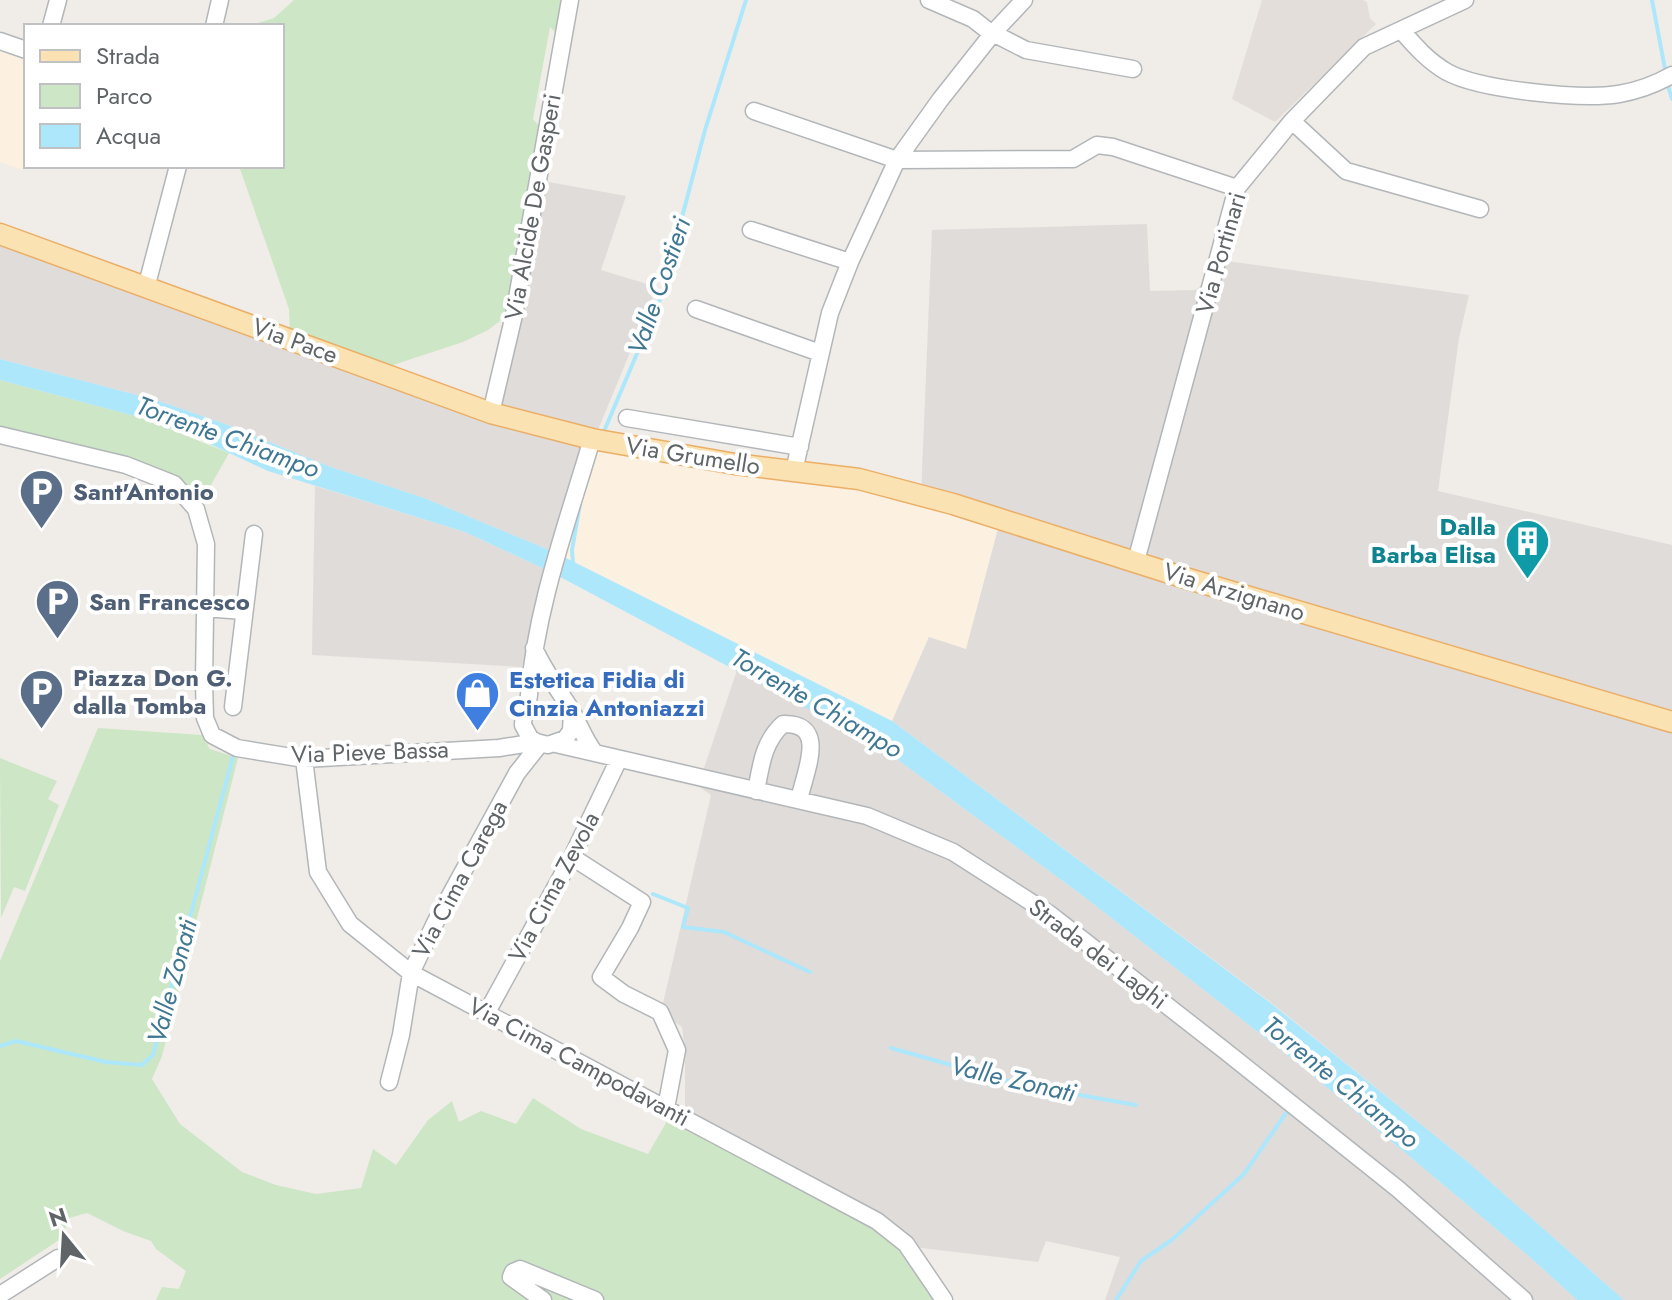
<svg xmlns="http://www.w3.org/2000/svg" width="1672" height="1300" viewBox="0 0 1672 1300" font-family="Jost,sans-serif">
<style>
.commercial{fill:#fcf1e0}
.industrial{fill:#dfdcda}
.education{fill:#e3ded9}
.green{fill:#cce6c6}
.water{fill:#ade7fb}
.lines{fill:none;stroke-linecap:round;stroke-linejoin:round}
.stream{stroke:#ade7fb;stroke-width:4}
.minor-casing{stroke:#b3b6b9;stroke-width:19}
.major-casing{stroke:#ebae66;stroke-width:23}
.minor{stroke:#fff;stroke-width:16}
.major{stroke:#fbe2b2;stroke-width:20}
.labels{text-anchor:middle;stroke-width:8;stroke-linejoin:round;paint-order:stroke}
.street-label{font-size:24px;fill:#5f6467;stroke:#fff}
.service-label{font-size:24px;font-weight:bold;fill:#4e5e75;stroke:#fff;text-anchor:start}
.culture-label{font-size:24px;font-weight:bold;fill:#0d838f;stroke:#fff;text-anchor:end}
.shop-label{font-size:24px;font-weight:bold;fill:#366cbe;stroke:#fff;text-anchor:start}
.water-label{font-size:26px;font-style:italic;fill:#407894;stroke:#fff}
</style>
<rect width="100%" height="100%" fill="#f0ede8"/>
<!-- commercial -->
<path class="commercial" d="M0 43 26 52V157L23 170 0 162Z
M593 442 798 471 999 525 966 650 929 637 892 721 554 552Z"/>
<!-- industrial -->
<path class="industrial" d="M532 179 626 196 601 270 657 287 593 442 554 552 424 498 328 466 228 425 156 400 0 359V227L158 280 384 368 492 403Z
M1147 224 1150 291 1196 290 1227 261 1469 295 1459 338 1438 491 1672 545V1300H1624L1469 1163 1273 1004 892 721 929 637 966 649 999 525 921 496 932 230Z
M315 486 465 532 549 571 522 667 312 655Z
M737 670 883 749 1083 896 1299 1064 1532 1259 1577 1300H1105L1120 1257 1046 1241 1038 1262 905 1246 685 1126V1053L682 1027 661 1012 711 795 698 786Z"/>
<!-- education -->
<path class="education" d="M1262 0H1363L1367 2 1370 18 1376 24 1275 122 1232 99Z"/>
<!-- green -->
<path class="green" d="M294 0H567L562 39 550 27 533 119 540 127 518 307 488 330 463 342 384 368 290 333 289 309 239 166H282V26H248L274 18Z
M0 380 142 418 229 453 194 515 156 475 0 436Z
M98 728 202 735 210 749 238 758 162 1056 152 1079 180 1124 242 1172 276 1185 316 1194 361 1188 373 1149 396 1165 428 1120 452 1101 459 1122 481 1111 516 1124 533 1098 581 1129 648 1154 670 1116 878 1224 905 1246 942 1300H156L162 1287 179 1289 186 1271 156 1249 151 1241 123 1231 87 1213 69 1218 62 1238 0 1279V961Z
M0 758 57 781 48 799 59 805 25 891 14 887 1 918Z"/>
<!-- water -->
<path class="water" d="M0 359 156 400 228 425 328 466 424 498 554 552 892 721 1272 1004 1469 1163 1624 1300H1577L1532 1259 1299 1064 1083 896 883 749 549 571 465 532 268 471 199 439 142 418 0 380Z"/>
<g class="lines">
<!-- stream -->
<path class="stream" d="M1652 0 1665 69
M1668 86 1672 99
M602 436 661 297 705 130 746 0
M573 563 572 550 580 504
M653 894 688 908 683 927 724 932 810 972
M0 1046 16 1041 106 1062 142 1065 153 1055 234 753
M891 1048 1022 1085 1136 1105
M1116 1300 1141 1261 1173 1239 1244 1174 1286 1113"/>
<defs>
<path id="minor" d="M929 0 973 19 987 30 1026 50 1133 69
M51 26 58 0
M214 26 220 0
M1401 30C1415 46 1428 61 1447 72 1480 90 1581 100 1619 94 1637 91 1656 84 1672 75
M0 41 26 50
M754 111 897 160 1073 159 1097 145 1113 147 1237 188
M1292 121 1346 171 1480 209
M751 230 850 262
M146 288 178 166
M696 309 820 353
M491 413 514 315 570 0
M627 418 800 447
M0 435 126 465 174 484 196 509 206 544 204 683 205 718 212 735 237 748 304 759 499 748 536 742 548 745 565 739 571 731 572 712
M794 471 830 313 850 262 897 160 940 100 993 33 1024 0
M1136 561 1237 188 1292 121 1364 47 1465 0
M204 608 244 611
M534 648C544 670 557 688 570 708 579 723 584 739 595 753
M233 707 254 534
M536 742 530 738 523 725C523 714 528 706 529 695 536 607 567 524 592 439
M556 744 867 816 953 852 1051 915 1224 1050 1398 1189 1524 1300
M304 759 318 872 350 924 411 973 877 1221 906 1244 944 1300
M756 791C761 766 763 742 783 724 829 723 805 771 799 800
M572 857 642 902 630 928 601 977 624 994 660 1012 677 1050 666 1108
M486 1014 572 857 619 759
M389 1082 401 1035 411 973 436 921 517 773 540 744
M0 1295 58 1258
M543 1300 511 1277 513 1272 520 1269 595 1300"/>
<path id="major" d="M0 234 491 413 592 439 735 464 859 479 953 504 1182 577 1672 722"/>
</defs>
<!-- minor casing -->
<use href="#minor" class="minor-casing"/>
<!-- major casing -->
<use href="#major" class="major-casing"/>
<!-- minor -->
<use href="#minor" class="minor"/>
<!-- major -->
<use href="#major" class="major"/>
</g>
<!-- icons -->
<defs>
<symbol id="parking-pin" viewBox="-11 -11 22 30"><path d="M0 17L-7.5 6A9.5 9.5 0 1 1 7.5 6Z" fill="#5c6f8a" stroke="#fff"/><path d="M-3.5-5.5H1a3.5 3.5 0 0 1 0 7H-1V5.5H-3.5ZM-1-3.4V-.6H.8a1.4 1.4 0 0 0 0-2.8Z" fill="#fff"/></symbol>
<symbol id="building-pin" viewBox="-11 -11 22 30"><path d="M0 17L-7.5 6A9.5 9.5 0 1 1 7.5 6Z" fill="#0f9aa8" stroke="#fff"/><path d="M-4-6H4V6H1V3H-1V6H-4ZM-2.5-4.3h1.7v1.8h-1.7ZM.8-4.3h1.7v1.8H.8ZM-2.5-1h1.7V.8h-1.7ZM.8-1h1.7V.8H.8Z" fill="#fff"/></symbol>
<symbol id="shop-pin" viewBox="-11 -11 22 30"><path d="M0 17L-7.5 6A9.5 9.5 0 1 1 7.5 6Z" fill="#3f7fe0" stroke="#fff"/><path d="M-5-2.5h2.3a2.7 3.5 0 0 1 5.4 0H5L5.5 6h-11ZM-1.5-2.5h3a1.5 2.3 0 0 0-3 0Z" fill="#fff"/></symbol>
</defs>
<g fill-rule="evenodd">
<use href="#parking-pin" x="16" y="466" width="51" height="69"/>
<use href="#building-pin" x="1502" y="516" width="51" height="69"/>
<use href="#parking-pin" x="32" y="576" width="51" height="69"/>
<use href="#parking-pin" x="16" y="666" width="51" height="69"/>
<use href="#shop-pin" x="452" y="668" width="51" height="69"/>
</g>
<g class="labels">
<!-- street labels -->
<g class="street-label">
<text transform="translate(533 207) rotate(-80)" y="8">Via Alcide De Gasperi</text>
<text transform="translate(1221 253) rotate(-74)" y="8">Via Portinari</text>
<text transform="translate(295 341) rotate(20)" y="8">Via Pace</text>
<text transform="translate(693 456) rotate(9)" y="8">Via Grumello</text>
<text transform="translate(1234 592) rotate(17)" y="8">Via Arzignano</text>
<text transform="translate(370 752) rotate(-2)" y="8">Via Pieve Bassa</text>
<text transform="translate(460 879) rotate(-62)" y="8">Via Cima Carega</text>
<text transform="translate(554 887) rotate(-62)" y="8">Via Cima Zevola</text>
<text transform="translate(1098 954) rotate(37)" y="8">Strada dei Laghi</text>
<text transform="translate(579 1062) rotate(28)" y="8">Via Cima Campodavanti</text>
</g>
<!-- service labels -->
<g class="service-label">
<text x="73" y="500">Sant'Antonio</text>
<text x="89" y="610">San Francesco</text>
<text x="73" y="686">Piazza Don G.<tspan x="73" dy="28">dalla Tomba</tspan></text>
</g>
<!-- culture labels -->
<g class="culture-label">
<text x="1496" y="535">Dalla<tspan x="1496" dy="28">Barba Elisa</tspan></text>
</g>
<!-- shop labels -->
<g class="shop-label">
<text x="509" y="688">Estetica Fidia di<tspan x="509" dy="28">Cinzia Antoniazzi</tspan></text>
</g>
<!-- water labels -->
<g class="water-label">
<text transform="translate(659 286) rotate(-71)" y="9">Valle Costieri</text>
<text transform="translate(228 437) rotate(20)" y="9">Torrente Chiampo</text>
<text transform="translate(817 703) rotate(30)" y="9">Torrente Chiampo</text>
<text transform="translate(172 981) rotate(-75)" y="9">Valle Zonati</text>
<text transform="translate(1013 1079) rotate(13)" y="9">Valle Zonati</text>
<text transform="translate(1341 1082) rotate(39)" y="9">Torrente Chiampo</text>
</g>
</g>
<!-- legend -->
<rect x="24" y="24" width="260" height="144" fill="#ffffff" stroke="#bfc1c2" stroke-width="2"/>
<rect x="40" y="50" width="40" height="12" fill="#fbe2b2" stroke="#bfc1c2" stroke-width="2"/>
<text x="96" y="64" font-size="24" fill="#5f6467">Strada</text>
<rect x="40" y="84" width="40" height="24" fill="#cce6c6" stroke="#bfc1c2" stroke-width="2"/>
<text x="96" y="104" font-size="24" fill="#5f6467">Parco</text>
<rect x="40" y="124" width="40" height="24" fill="#ade7fb" stroke="#bfc1c2" stroke-width="2"/>
<text x="96" y="144" font-size="24" fill="#5f6467">Acqua</text>
<!-- north arrow -->
<g transform="translate(64 1236) rotate(342)" stroke="#ffffff" stroke-width="6" paint-order="stroke">
<path d="M0-6L14 30L0 20L-14 30Z" fill="#5f6467"/>
<text y="-12" font-size="22" font-weight="bold" text-anchor="middle" fill="#5f6467">N</text>
</g>
</svg>
